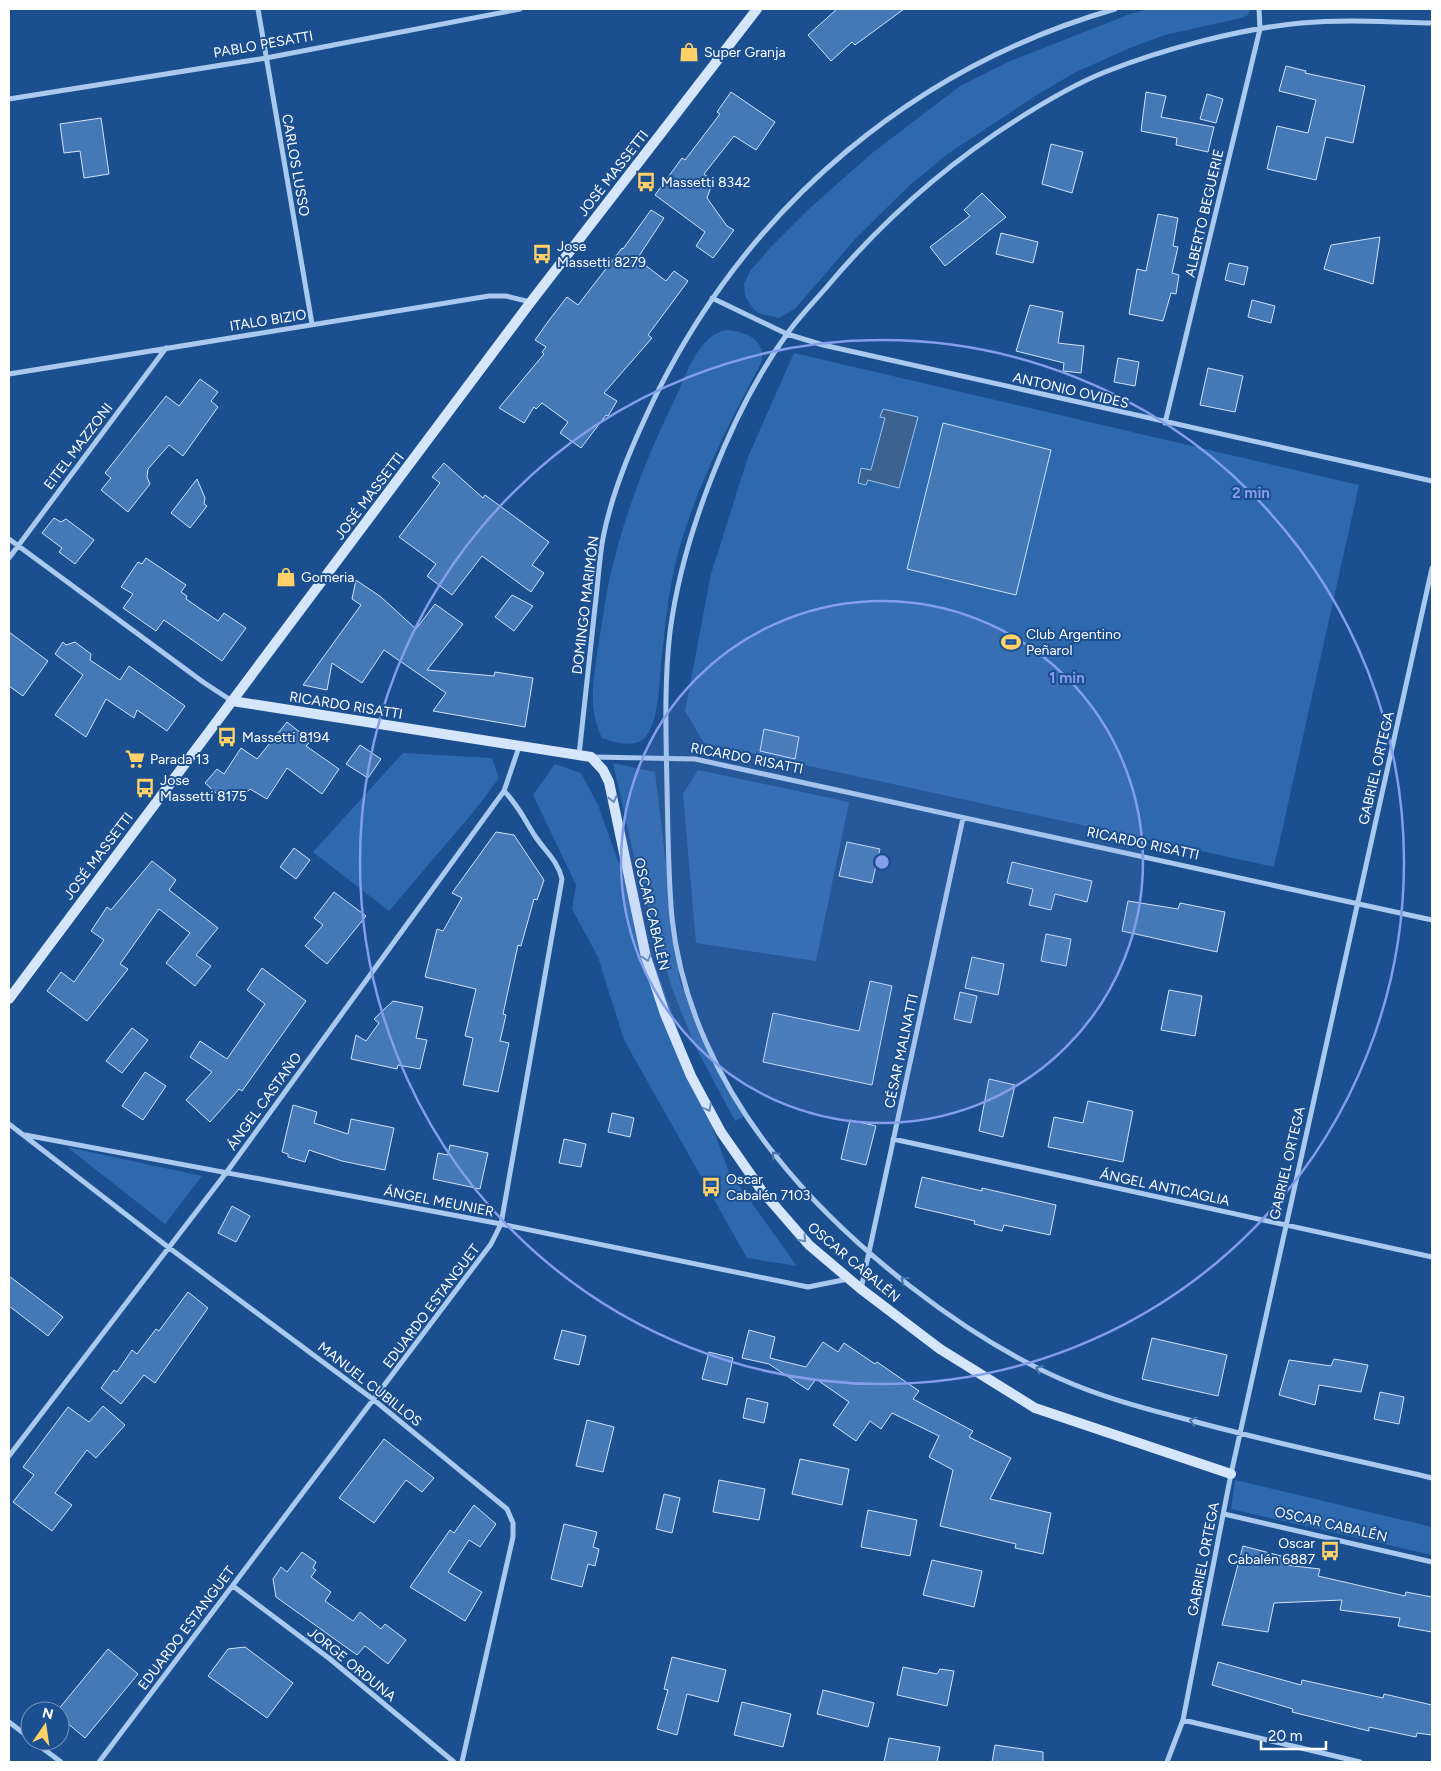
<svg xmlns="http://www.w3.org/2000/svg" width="1441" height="1771" viewBox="0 0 1441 1771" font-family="Figtree,sans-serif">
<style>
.green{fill:#2e69ad}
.water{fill:#3c6290;stroke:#9cc4f0}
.building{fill:#4478b7;stroke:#cfe3fa}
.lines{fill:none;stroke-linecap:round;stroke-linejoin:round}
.minor{stroke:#a9c9ee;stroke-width:5}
.secondary{stroke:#d6e6fa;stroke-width:10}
.oneway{stroke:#668bba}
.oneway2{stroke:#4674ac}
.ring{fill:none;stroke:#839eea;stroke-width:2.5}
.labels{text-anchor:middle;stroke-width:4;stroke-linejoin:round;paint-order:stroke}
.street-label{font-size:14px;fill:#fff;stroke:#1b4f8f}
.poi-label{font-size:14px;fill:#fff;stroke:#1b4f8f;text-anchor:start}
.centre{fill:#839eea;stroke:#1b4f8f;stroke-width:2.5}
.ring-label{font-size:15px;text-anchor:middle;font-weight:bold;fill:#839eea;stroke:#1b4f8f;stroke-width:4;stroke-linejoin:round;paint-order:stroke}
</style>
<rect width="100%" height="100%" fill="#1b4f8f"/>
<!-- green -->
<path class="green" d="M1149 9H1251L1248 15 1241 18 1165 35 1130 48 1076 72 1040 93 949 153 910 185 856 238 795 309 779 318 758 313 752 307 745 296 744 284 750 271 770 248 811 207 871 154 960 86 1008 62 1130 14Z
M727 330C747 332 767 340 761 363 727 428 692 494 675 566 668 595 665 627 662 656 659 679 660 716 647 735 638 749 615 743 602 738 586 708 595 671 599 641 603 620 605 598 610 577 624 515 647 456 675 399 686 376 698 334 727 330Z
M794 353 1359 485 1274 867 704 743 685 711 711 574 748 457Z
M403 753 492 758 499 778 475 810 389 911 313 852Z
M613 763 655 772 680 982 717 1067 745 1116 735 1121 694 1044 672 988 639 878Z
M555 764 581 773 598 805 728 1170 797 1266 747 1258 624 1040 598 957 572 909 576 885 533 795Z
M698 770 849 802 816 961 696 943 683 794Z
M67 1147 202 1176 165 1224Z
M1235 1480 1432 1527V1555L1231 1509Z"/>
<!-- water -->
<path class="water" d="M883 409 918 417 899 488 868 480 866 485 858 483 861 468 871 470 885 418 880 417Z"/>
<!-- building -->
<path class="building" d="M837 9H904L855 45 852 42 831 61 808 35Z
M1286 66 1306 71 1305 73 1365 86 1353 143 1326 137 1316 180 1267 169 1277 126 1308 133 1316 100 1279 91Z
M731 92 775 122 756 150 734 136 704 174 713 181 707 198 727 226 734 230 713 258 696 246 705 232 655 195 682 158 685 160 720 114 717 112Z
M1146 92 1166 96 1161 117 1214 127 1208 152 1176 145 1177 138 1141 131Z
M1207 94 1223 99 1216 123 1200 119Z
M101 118 109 174 84 178 80 151 64 153 60 124Z
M1051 144 1083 152 1072 193 1042 184Z
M982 193 1006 217 945 266 930 247 970 216 964 210Z
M651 210 664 218 637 259 666 281 674 271 688 281 648 335 652 338 604 393 617 401 608 416 606 415 581 448 560 433 568 422 542 403 536 409 534 407 524 423 499 408 544 354 542 352 546 347 535 340 550 319 567 297 578 305 622 248 623 249Z
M1158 214 1178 218 1173 246 1178 247 1172 273 1179 275 1176 294 1171 293 1163 321 1129 314 1137 269 1146 271Z
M1001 233 1038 242 1033 263 996 254Z
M1380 237 1373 284 1324 269 1331 245Z
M1229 263 1248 267 1244 285 1225 280Z
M1252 300 1275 306 1271 323 1248 317Z
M1030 305 1063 312 1058 343 1084 346 1081 373 1063 371 1064 363 1016 351Z
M1118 358 1139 362 1135 386 1114 382Z
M1208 368 1243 376 1235 412 1200 405Z
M200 379 218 392 211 401 218 407 183 456 169 445 148 469 147 477 150 484 128 512 101 490 111 478 105 473 166 396 179 406Z
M943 423 1051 450 1016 595 907 569Z
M444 463 483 498 485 495 549 542 532 565 544 573 531 592 482 556 452 595 427 576 436 564 399 537 440 483 432 477Z
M197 479 205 498 204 504 207 506 190 528 171 513Z
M54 518 61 522 66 519 94 540 75 564 59 552 62 548 42 533Z
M146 558 186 585 181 592 187 596 186 599 218 621 224 613 246 628 222 661 164 620 156 631 123 608 133 594 121 587 138 562 142 564Z
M356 580 381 597 416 629 435 604 463 624 427 670 494 676 495 672 533 678 525 727 433 711 446 693 384 650 362 683 332 663 327 690 303 685 361 605 352 599Z
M512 595 533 606 514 631 495 617Z
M9 632 48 661 23 696 9 686Z
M63 642 66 645 75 642 91 654 90 660 120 680 129 666 185 706 167 731 137 710 134 718 106 699 86 737 55 715 83 675 55 654Z
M287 722 311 741 306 746 339 769 322 794 287 768 267 799 250 789 239 800 222 789 217 794 205 783 217 769 224 774 241 748 257 759Z
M764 729 799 737 795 759 760 751Z
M360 745 381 759 368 778 346 764Z
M496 832 514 835 544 880 537 900 534 899 521 946 518 945 503 1014 506 1015 500 1041 509 1043 498 1092 463 1085 473 1038 465 1036 476 989 425 977 437 929 443 931 462 898 452 893Z
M847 842 880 849 872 883 839 876Z
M294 848 310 860 296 879 280 867Z
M152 861 176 880 169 890 218 928 196 955 211 966 195 986 166 963 190 933 159 909 120 964 128 969 87 1021 47 991 61 972 74 982 104 940 91 931 107 907 111 910Z
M1012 862 1092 881 1087 902 1055 894 1051 910 1029 905 1033 889 1007 883Z
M334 892 366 916 327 964 305 946 323 925 314 918Z
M1128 901 1178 909 1180 903 1225 912 1217 952 1122 931Z
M1046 934 1071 939 1066 966 1041 961Z
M972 957 1004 964 998 995 965 988Z
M262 968 306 1001 242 1091 239 1089 210 1122 186 1100 212 1072 190 1057 200 1041 227 1059 265 1004 247 990Z
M870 981 892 986 872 1085 763 1062 773 1013 859 1031Z
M1169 990 1202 996 1195 1036 1161 1030Z
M960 992 977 996 971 1023 954 1019Z
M393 1001 423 1007 416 1038 427 1040 420 1069 398 1065 397 1069 351 1059 356 1035 366 1041 379 1023 374 1019Z
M132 1028 148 1040 122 1073 106 1061Z
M145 1072 166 1086 143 1120 122 1106Z
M989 1079 1015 1085 1003 1137 979 1131Z
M1088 1101 1133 1111 1123 1162 1048 1147 1054 1117 1083 1123Z
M293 1105 317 1112 314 1123 348 1134 351 1119 394 1128 385 1170 342 1161 309 1150 305 1162 288 1157V1154L282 1152Z
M612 1113 634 1118 630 1137 608 1132Z
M850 1120 876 1126 866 1165 841 1159Z
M564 1139 586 1144 581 1167 559 1163Z
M450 1145 488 1153 480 1189 433 1179 438 1153 448 1155Z
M922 1177 982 1191V1188L1056 1205 1050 1235 1004 1225 1002 1231 974 1224 975 1221 915 1207Z
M232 1206 250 1216 236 1242 218 1233Z
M9 1276 63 1317 48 1336 9 1306Z
M188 1292 208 1308 155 1383 144 1375 121 1404 101 1388 114 1370 117 1372 132 1350 137 1354 156 1329 159 1331Z
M562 1330 586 1336 579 1365 554 1359Z
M749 1330 775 1337 770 1358 806 1367 823 1342 838 1352 844 1343 875 1364 877 1362 919 1391 913 1399 973 1431 969 1437 1011 1458 990 1499 1051 1513 1043 1554 1015 1548 1016 1544 940 1526 953 1470 929 1457 939 1436 892 1413 881 1429 870 1421 856 1441 833 1425 849 1402 816 1379 808 1390 769 1364 742 1358Z
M1152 1338 1227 1355 1218 1396 1142 1379Z
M709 1352 733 1358 727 1385 702 1379Z
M1334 1359 1368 1365 1361 1392 1319 1385 1315 1405 1279 1395 1289 1360 1331 1366Z
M1380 1392 1404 1397 1399 1424 1374 1419Z
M747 1398 768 1403 764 1423 743 1418Z
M103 1406 125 1425 96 1458 87 1450 55 1493 72 1505 52 1531 13 1502 34 1475 23 1467 68 1407 89 1422Z
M587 1420 614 1427 603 1472 576 1466Z
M384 1439 434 1478 422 1492 406 1480 374 1523 339 1498Z
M800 1459 849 1469 842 1505 792 1494Z
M719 1480 765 1489 759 1520 713 1512Z
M664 1494 680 1498 672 1533 656 1529Z
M474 1505 496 1524 480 1547 469 1540 448 1572 482 1592 465 1621 410 1587 450 1530 454 1533Z
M868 1510 917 1520 910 1556 861 1547Z
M564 1524 597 1532 593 1547 599 1549 595 1566 588 1564 582 1587 551 1579Z
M1243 1546 1285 1557V1565L1320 1569 1318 1576 1405 1596 1406 1592 1432 1597V1632L1398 1626 1400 1618 1340 1610 1342 1600 1274 1603 1268 1632 1222 1625Z
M302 1552 316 1562 313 1568 316 1570 311 1577 331 1592 325 1601 353 1621 360 1612 381 1629 385 1624 406 1640 388 1664 365 1646 357 1655 276 1597 273 1579 281 1567 287 1572Z
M932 1560 982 1571 974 1607 923 1595Z
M245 1647 293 1683 267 1718 208 1676 228 1649Z
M108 1649 138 1674 85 1738 60 1717V1711H57Z
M672 1657 726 1670 718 1702 687 1694 677 1735 657 1729 668 1690 664 1689Z
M1218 1662 1301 1685 1302 1680 1383 1698 1384 1694 1432 1705V1735L1417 1733 1416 1737 1369 1727V1731L1292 1712 1293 1709 1212 1685Z
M903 1667 937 1674 940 1669 954 1671 947 1706 897 1695Z
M823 1690 874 1703 868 1727 817 1714Z
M742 1702 791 1714 783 1747 734 1735Z
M889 1738 940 1747 937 1762H884Z
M995 1745 1043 1752V1762H992Z"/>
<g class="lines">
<!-- minor -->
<path class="minor" d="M258 9 312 324
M1432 23C1389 22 1345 19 1301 23 1239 29 1163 49 1105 72 1075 84 1048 100 1021 117 946 164 882 221 825 289 812 304 798 318 787 334 731 411 682 538 670 632 664 683 666 735 667 787 668 830 668 874 672 918 681 1004 721 1088 775 1155 846 1245 969 1342 1075 1385 1112 1400 1150 1410 1189 1420 1269 1442 1351 1459 1432 1478
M9 99 266 58 520 9
M712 298 787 334 823 345 1432 481
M9 374 489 296H506L530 302
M1165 423 1260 29 1259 9
M9 539 203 682 232 701
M9 558 166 348
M579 755C584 706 590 656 595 607 598 584 599 560 603 538 613 487 636 436 659 389 753 203 914 67 1115 9
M593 757 695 759 1432 920
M9 1124 168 1247 374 1400 507 1509 513 1523V1537L462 1762
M25 1135 501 1224 808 1287 848 1279
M893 1139 1432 1257
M861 1289 963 818
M9 1456 226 1173 504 791 519 747
M1224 1514 1432 1562
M233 1586 330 1659 454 1762
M1183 1720 1360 1762
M9 1722 30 1738
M33 1741 61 1762
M99 1762 491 1244 501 1224 562 879C558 861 545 851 535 836 524 819 519 806 504 791
M1167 1762 1183 1720 1231 1474 1432 568"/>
<!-- secondary -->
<path class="secondary" d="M232 701 591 757 603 770 609 782 646 957 665 1014 691 1076 721 1132 762 1191 809 1245 861 1289 940 1349 1035 1408 1231 1474
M9 999 530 303 757 9"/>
</g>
<!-- one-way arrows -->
<defs><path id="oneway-chevron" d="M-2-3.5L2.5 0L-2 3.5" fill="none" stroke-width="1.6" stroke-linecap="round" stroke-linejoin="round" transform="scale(1.25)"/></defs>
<g class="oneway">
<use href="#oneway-chevron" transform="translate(613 799) rotate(77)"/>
<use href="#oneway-chevron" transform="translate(647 958) rotate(73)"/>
<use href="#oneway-chevron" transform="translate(708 1108) rotate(62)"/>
<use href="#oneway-chevron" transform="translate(803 1239) rotate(48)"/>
</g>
<g class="oneway2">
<use href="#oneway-chevron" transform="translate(775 1155) rotate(-128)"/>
<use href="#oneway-chevron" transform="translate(904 1280) rotate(-141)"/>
<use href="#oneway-chevron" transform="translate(1039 1369) rotate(-156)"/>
<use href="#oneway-chevron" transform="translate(1193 1421) rotate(-165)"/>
</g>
<!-- distance rings -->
<circle cx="882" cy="862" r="261" fill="#839eea" fill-opacity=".12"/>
<g class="ring">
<circle cx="882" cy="862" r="261"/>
<circle cx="882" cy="862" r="522"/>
</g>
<!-- icons -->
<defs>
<symbol id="shop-bare" viewBox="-9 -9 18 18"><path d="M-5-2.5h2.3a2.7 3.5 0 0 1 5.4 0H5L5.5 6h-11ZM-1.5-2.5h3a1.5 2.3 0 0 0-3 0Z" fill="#ffd166" stroke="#1b4f8f" stroke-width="2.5" paint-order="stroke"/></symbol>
<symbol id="bus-bare" viewBox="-9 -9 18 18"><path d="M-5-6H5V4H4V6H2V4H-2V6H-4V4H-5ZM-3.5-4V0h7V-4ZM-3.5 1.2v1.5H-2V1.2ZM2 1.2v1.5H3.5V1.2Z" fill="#ffd166" stroke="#1b4f8f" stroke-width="2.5" paint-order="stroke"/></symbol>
<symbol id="stadium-bare" viewBox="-9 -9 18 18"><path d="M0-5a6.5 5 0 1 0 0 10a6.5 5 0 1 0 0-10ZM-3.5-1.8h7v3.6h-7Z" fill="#ffd166" stroke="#1b4f8f" stroke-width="2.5" paint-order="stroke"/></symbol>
<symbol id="supermarket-bare" viewBox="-9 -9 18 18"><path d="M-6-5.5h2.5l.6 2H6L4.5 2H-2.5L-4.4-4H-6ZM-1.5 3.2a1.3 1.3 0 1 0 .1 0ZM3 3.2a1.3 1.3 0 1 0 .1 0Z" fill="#ffd166" stroke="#1b4f8f" stroke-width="2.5" paint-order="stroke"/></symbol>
</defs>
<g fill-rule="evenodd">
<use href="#shop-bare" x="675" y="38" width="28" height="28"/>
<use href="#bus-bare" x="632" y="168" width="28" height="28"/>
<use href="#bus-bare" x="528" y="240" width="28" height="28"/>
<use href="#shop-bare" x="272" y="563" width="28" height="28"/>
<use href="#stadium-bare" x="997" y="628" width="28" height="28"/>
<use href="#bus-bare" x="213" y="723" width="28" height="28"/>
<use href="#supermarket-bare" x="121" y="745" width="28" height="28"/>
<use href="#bus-bare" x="131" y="774" width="28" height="28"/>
<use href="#bus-bare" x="697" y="1173" width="28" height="28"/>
<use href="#bus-bare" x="1316" y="1537" width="28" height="28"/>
</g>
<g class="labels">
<!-- street labels -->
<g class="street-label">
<text transform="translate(263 44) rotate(-10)" y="5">PABLO PESATTI</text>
<text transform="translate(296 165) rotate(80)" y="5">CARLOS LUSSO</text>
<text transform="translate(613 173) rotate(-52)" y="5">JOSÉ MASSETTI</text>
<text transform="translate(1204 213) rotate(-77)" y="5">ALBERTO BEGUERIE</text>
<text transform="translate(268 320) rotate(-9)" y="5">ITALO BIZIO</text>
<text transform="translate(1071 390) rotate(13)" y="5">ANTONIO OVIDES</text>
<text transform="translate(78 446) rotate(-53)" y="5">EITEL MAZZONI</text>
<text transform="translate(369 496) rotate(-53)" y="5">JOSÉ MASSETTI</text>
<text transform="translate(585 605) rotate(-83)" y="5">DOMINGO MARIMÓN</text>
<text transform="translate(346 705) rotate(9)" y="5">RICARDO RISATTI</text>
<text transform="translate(747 758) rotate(11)" y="5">RICARDO RISATTI</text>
<text transform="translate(1376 768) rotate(-77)" y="5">GABRIEL ORTEGA</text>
<text transform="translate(1143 843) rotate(12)" y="5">RICARDO RISATTI</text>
<text transform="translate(98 856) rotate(-53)" y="5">JOSÉ MASSETTI</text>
<text transform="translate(652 914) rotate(77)" y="5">OSCAR CABALÉN</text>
<text transform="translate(901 1051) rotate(-78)" y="5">CÉSAR MALNATTI</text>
<text transform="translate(264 1101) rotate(-54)" y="5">ÁNGEL CASTAÑO</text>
<text transform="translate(1287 1163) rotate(-77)" y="5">GABRIEL ORTEGA</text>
<text transform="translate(1165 1187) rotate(12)" y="5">ÁNGEL ANTICAGLIA</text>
<text transform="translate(439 1201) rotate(11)" y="5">ÁNGEL MEUNIER</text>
<text transform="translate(854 1262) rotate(40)" y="5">OSCAR CABALÉN</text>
<text transform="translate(431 1306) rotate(-53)" y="5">EDUARDO ESTANGUET</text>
<text transform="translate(370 1384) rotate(38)" y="5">MANUEL CUBILLOS</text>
<text transform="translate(1331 1524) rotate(13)" y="5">OSCAR CABALÉN</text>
<text transform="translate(1203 1559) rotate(-79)" y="5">GABRIEL ORTEGA</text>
<text transform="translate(186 1628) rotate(-53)" y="5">EDUARDO ESTANGUET</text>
<text transform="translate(352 1664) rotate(39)" y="5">JORGE ORDUNA</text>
</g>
<!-- poi labels -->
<g class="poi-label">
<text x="704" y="57">Super Granja</text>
<text x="661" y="187">Massetti 8342</text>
<text x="557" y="251">Jose<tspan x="557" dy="16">Massetti 8279</tspan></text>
<text x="301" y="582">Gomeria</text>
<text x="1026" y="639">Club Argentino<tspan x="1026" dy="16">Peñarol</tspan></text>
<text x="242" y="742">Massetti 8194</text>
<text x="150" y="764">Parada 13</text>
<text x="160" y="785">Jose<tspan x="160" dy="16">Massetti 8175</tspan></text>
<text x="726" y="1184">Oscar<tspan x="726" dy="16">Cabalén 7103</tspan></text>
<text x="1315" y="1548" text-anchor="end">Oscar<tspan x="1315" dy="16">Cabalén 6887</tspan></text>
</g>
</g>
<circle cx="882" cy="862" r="8" class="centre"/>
<g class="ring-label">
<text x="1251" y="498">2 min</text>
<text x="1067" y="683">1 min</text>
</g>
<!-- border -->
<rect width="1441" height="1771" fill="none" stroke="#ffffff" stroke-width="20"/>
<!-- north arrow -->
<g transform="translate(45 1726) rotate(13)"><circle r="24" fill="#1b4f8f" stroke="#7695bc"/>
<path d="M0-4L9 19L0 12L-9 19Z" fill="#ffd166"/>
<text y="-8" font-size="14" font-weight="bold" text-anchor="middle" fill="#ffffff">N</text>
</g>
<!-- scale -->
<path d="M1261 1741v8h65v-8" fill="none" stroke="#ffffff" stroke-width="2.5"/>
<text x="1268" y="1741" font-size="15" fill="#ffffff" stroke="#1b4f8f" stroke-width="4" paint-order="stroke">20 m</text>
</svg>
